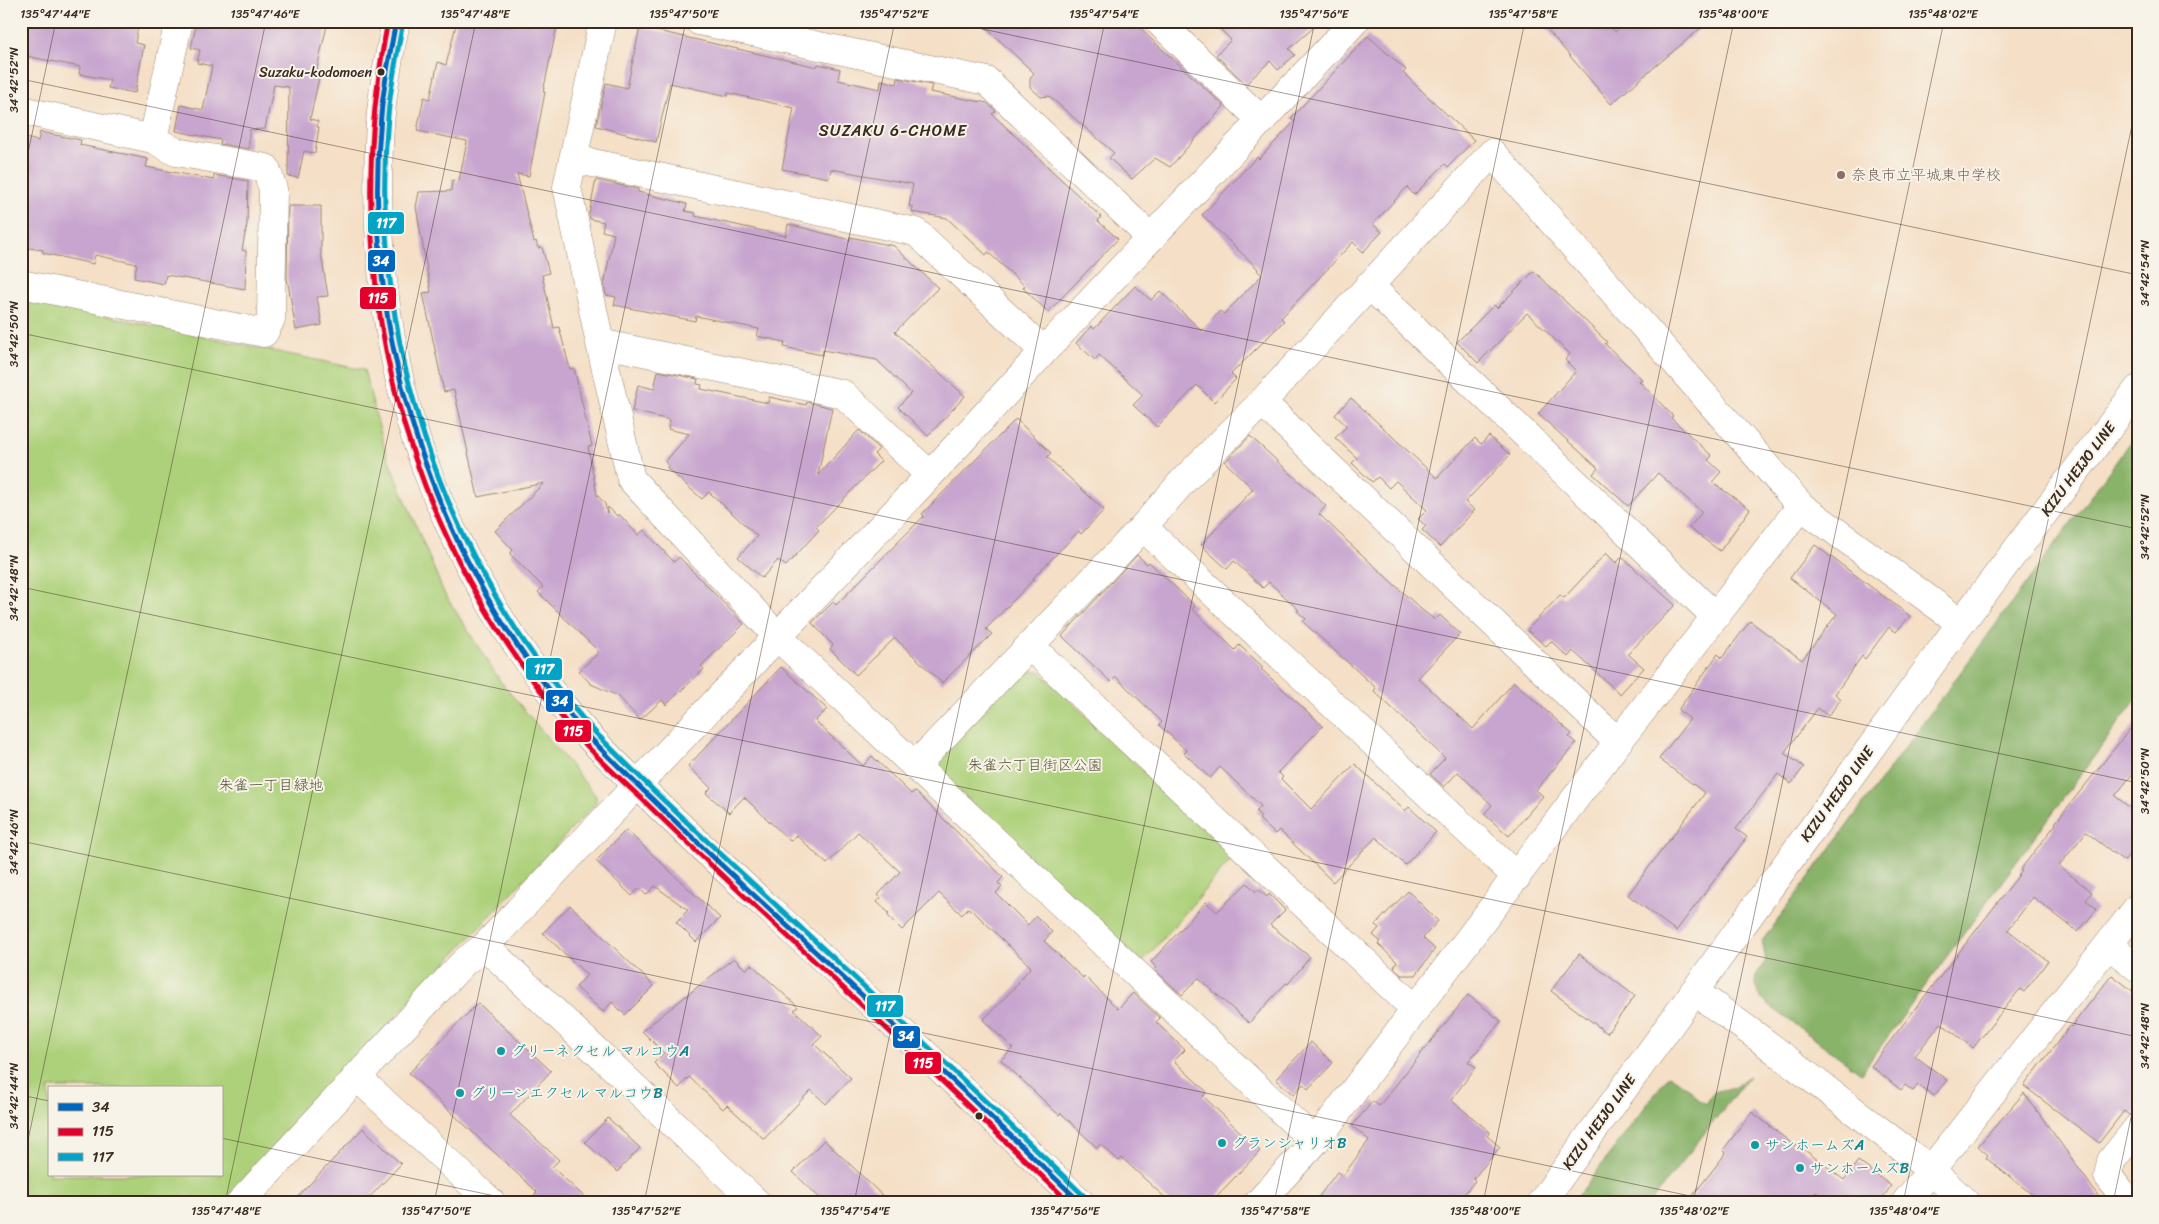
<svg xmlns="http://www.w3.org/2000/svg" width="2159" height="1224" viewBox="0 0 2159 1224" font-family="Sriracha,'Klee One',sans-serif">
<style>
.green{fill:#add17a;stroke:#747e4c;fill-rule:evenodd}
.forest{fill:#8ab36a;stroke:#626e44}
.building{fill:#c8a5cf}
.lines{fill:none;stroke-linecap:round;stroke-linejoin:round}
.minor-casing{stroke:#988472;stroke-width:29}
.major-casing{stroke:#988472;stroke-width:29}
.minor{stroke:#fff;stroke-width:28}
.major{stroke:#fff;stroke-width:28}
.bus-1-casing{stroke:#f7f3e8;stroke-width:9}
.bus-2-casing{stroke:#f7f3e8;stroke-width:9}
.bus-3-casing{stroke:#f7f3e8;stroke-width:9}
.bus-1{stroke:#0065bd;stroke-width:5}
.bus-2{stroke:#e4002b;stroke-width:5}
.bus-3{stroke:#03a3c5;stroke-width:5}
.ticks{fill:none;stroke:#3b2a1e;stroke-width:1;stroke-opacity:0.45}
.bus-dot{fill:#3b2a1e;stroke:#f7f3e8;stroke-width:2}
.education-dot{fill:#8d6e63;stroke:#f7f3e8;stroke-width:2}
.culture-dot{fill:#0f9aa8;stroke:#f7f3e8;stroke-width:2}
.labels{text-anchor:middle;stroke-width:4;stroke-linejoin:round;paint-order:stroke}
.bus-label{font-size:14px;fill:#3b2a1e;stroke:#f7f3e8;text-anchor:end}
.education-label{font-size:15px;fill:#785e54;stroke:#f7f3e8;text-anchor:start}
.street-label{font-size:15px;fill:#3b2a1e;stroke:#f7f3e8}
.park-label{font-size:15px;fill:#585435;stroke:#f7f3e8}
.culture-label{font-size:15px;fill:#0d838f;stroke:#f7f3e8;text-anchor:start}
.neighbourhood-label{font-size:16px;letter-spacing:1px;fill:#3b2a1e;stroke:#f7f3e8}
.line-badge{stroke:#f7f3e8;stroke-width:2}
.badge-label{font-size:14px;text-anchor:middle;font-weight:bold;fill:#fff}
.neatline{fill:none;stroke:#3b2a1e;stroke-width:2}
.ticks-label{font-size:12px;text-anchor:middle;fill:#3b2a1e}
</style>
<rect width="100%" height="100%" fill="#f7f3e8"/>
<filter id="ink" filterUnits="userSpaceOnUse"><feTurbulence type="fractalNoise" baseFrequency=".02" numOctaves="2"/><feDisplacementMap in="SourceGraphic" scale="10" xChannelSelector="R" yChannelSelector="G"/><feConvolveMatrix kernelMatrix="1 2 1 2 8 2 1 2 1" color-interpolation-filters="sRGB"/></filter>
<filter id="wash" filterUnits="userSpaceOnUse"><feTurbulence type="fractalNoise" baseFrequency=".0096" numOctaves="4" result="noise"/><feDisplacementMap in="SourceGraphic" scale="20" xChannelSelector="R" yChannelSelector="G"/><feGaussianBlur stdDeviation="1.12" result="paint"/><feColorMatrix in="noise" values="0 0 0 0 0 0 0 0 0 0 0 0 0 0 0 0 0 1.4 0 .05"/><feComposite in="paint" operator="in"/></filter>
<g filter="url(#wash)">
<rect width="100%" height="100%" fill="#f5dfc6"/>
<!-- green -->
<path class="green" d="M21 298 364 370 386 453 444 593 500 681 596 796V803L221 1203H21ZM49 1088H221V1175H49Z
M1039 671 1233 857 1142 963 940 773V756L1021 672Z"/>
<!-- forest -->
<path class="forest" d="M2138 432V697L1861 1073 1767 1004C1751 987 1751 979 1766 961L1762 941Z
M1669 1075 1690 1089 1699 1100 1706 1104 1714 1092 1735 1087 1749 1076 1650 1203H1573Z"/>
<g id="blocks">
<!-- building -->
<path class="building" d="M21 21H139L135 43 144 45 135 93 108 88 110 80 79 74 80 67 21 55Z
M197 21H328L315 77 319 78 310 119 318 121 317 127H319L315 153 304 151 298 178 288 176 289 87 274 85 265 129 249 130V149L220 144 221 140 176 131 181 105 203 110 212 66 197 63 200 50 191 48Z
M457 21H558L543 92H545L529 176 517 174 534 242 536 241 538 248 542 247 549 273 542 275 554 328 559 327 570 369 574 368 592 446 588 447 597 495 605 504 607 513 608 507 617 516 619 514 638 535 644 530 674 562 679 557 744 624 701 666 704 669 666 705 662 700 640 720 618 696 591 684 579 671 599 652 538 592 543 587 510 554 513 550 495 531 544 483 478 497 454 390 444 392 423 293 431 292 416 207 419 192 451 191 452 180 459 181 467 141 417 131 424 97 430 99 438 62 446 65Z
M979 21H1135L1149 37 1224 106 1170 167 1155 158 1132 179 1109 158 1114 153 1049 96 1041 97 1030 87V78L1034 73Z
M1212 21H1321L1289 49 1295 55 1278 70 1270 61 1246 84 1216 55 1231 40Z
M1540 21H1606L1615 32 1629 21H1709L1611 104Z
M640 27 817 67 818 64 840 69 838 80 880 89 881 80 897 84 898 78 932 85 930 92 987 103 996 111 992 114 1101 217 1098 221 1118 239 1048 312 1023 288 1025 286 988 252 986 255 947 218 912 212 913 207 909 206 913 184 831 169 829 178 782 169 794 108 728 93V96L670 83 656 142 596 126 606 83 627 88Z
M1368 36 1406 70 1403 73 1474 140 1448 167 1445 164 1414 195 1407 187 1373 224 1382 232 1363 252 1353 242 1281 318 1284 321 1231 374 1236 379 1214 402 1197 385 1157 427 1133 405 1143 395 1099 355 1095 360 1076 343 1091 326 1094 329 1135 286 1151 300 1160 291 1202 331 1220 311 1224 314 1262 275 1257 270 1258 269 1202 215 1257 157 1259 159 1295 121 1291 118Z
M40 132 81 140 80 145 148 159 146 167 214 180V175L248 181 247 224 242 250 246 251 245 289 166 275 164 284 134 278 137 264 95 255 93 264 43 253V250L21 247V137L38 141Z
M596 180 638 189V192L687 204 685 211 696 213 695 216 786 236 788 224 850 240V237L894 246 938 288 895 332 965 396 928 436 898 407 911 393 877 360 823 350 822 355 784 347 785 342 757 336 759 329 696 316 695 321 614 305 616 297 606 295 604 285 614 234 602 231 604 222 590 219 589 214Z
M288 206H321V254L328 296 317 297 322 325 296 330 287 278Z
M1534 271 1607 342 1605 344 1642 379 1639 381 1673 416 1671 418 1712 456 1708 460 1721 472 1712 482 1750 509 1720 551 1689 528 1702 512 1658 473 1628 506 1593 474 1598 468 1538 414 1576 371 1565 360 1570 354 1527 313 1478 363 1457 342 1494 305 1497 308Z
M658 371 698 379 697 384 702 385 701 389 768 403 769 397 806 405 807 402 832 408 818 475 859 430 879 449 874 454 881 461 816 527 819 530 786 566 778 560 762 578 738 557 757 536 709 492 702 499 667 468 669 465 665 462 689 434 668 429 670 420 632 411 638 385 654 389Z
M1351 398 1437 478 1475 438 1481 444 1489 436 1510 455 1465 502 1475 510 1440 547 1422 530 1426 526 1418 519 1427 510 1396 481 1389 488 1378 477 1372 482 1352 463 1357 458 1335 438 1347 426 1335 415Z
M1016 419 1051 453 1047 457 1104 510 1081 534 1079 531 1033 578 1034 579 986 629 992 634 942 683 895 638 856 675 830 649 833 645 812 623 833 602 836 605 924 516 922 514Z
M1250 436 1326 506 1319 514 1347 541 1422 610 1435 620 1440 615 1460 634 1418 678 1473 729 1514 682 1572 734 1569 737 1576 743 1536 790 1543 796 1509 836 1484 814 1492 805 1458 772 1444 787 1430 774 1445 758 1374 691 1376 688 1303 622 1306 619 1297 611 1299 610 1269 582 1263 588 1234 561 1227 569 1201 545 1253 489 1225 462Z
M1815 545 1910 616 1896 632 1889 627 1865 659 1862 656 1835 694 1841 699 1828 716 1818 708 1784 753 1804 767 1791 784 1778 774 1736 829 1747 837 1676 931 1628 895 1705 793 1659 759 1690 719 1678 710 1718 654 1722 658 1750 621 1802 660 1837 614 1790 578Z
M1606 553 1616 563 1622 557 1675 605 1628 654 1644 668 1620 694 1573 651 1568 657 1551 641 1546 646 1527 630 1560 595 1564 598Z
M1137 555 1147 564 1149 562 1195 606 1192 609 1235 650 1239 645 1263 667 1261 669 1323 726 1278 772 1283 777 1281 779 1311 809 1355 764 1405 811 1409 807 1436 832 1405 865 1376 837 1333 882 1279 830 1275 834 1259 819 1261 816 1256 812 1261 806 1220 767 1210 778 1184 753 1187 751 1159 725 1162 722 1116 677 1111 682 1062 636Z
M781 667 827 709 815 721 863 766 872 756 911 794 915 791 1003 877 998 883 1002 887 996 893 1028 925 1036 916 1052 932 1044 941 1083 978 1084 976 1118 1009 1133 993 1160 1018 1156 1022 1185 1050 1174 1061 1207 1092 1203 1096 1260 1151 1210 1203H1171L1122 1158 1119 1161 1101 1144 1097 1148 1061 1113 1059 1115 1001 1060 1013 1048 983 1020 1019 983 1018 982 1031 967 976 914 968 908 962 915 939 893 902 930 887 915 889 913 877 902 881 898 878 895 900 872 858 832 827 864 796 835 790 841 744 797 729 813 706 793 711 788 688 766Z
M2138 719V767L2115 796 2138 814V843L2124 861 2086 832 2059 866 2092 892 2086 900 2097 909 2078 932 2033 897 2008 930 2048 961 2024 992 2020 989 1973 1048 1941 1023 1915 1056 1947 1080 1934 1096 1918 1085 1913 1091 1905 1085 1901 1090 1871 1066 2022 871 2020 870 2056 824 2055 823Z
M626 830 720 918 696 942 676 922 688 910 655 886 646 895 639 888 632 896 596 861Z
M1247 883 1256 892 1258 889 1267 897 1269 894 1285 910 1270 925 1310 957 1288 984 1286 983 1249 1023 1198 978 1182 995 1155 970 1157 968 1151 962 1206 902 1217 912Z
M1408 891 1438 921 1423 938 1435 949 1416 975H1401L1394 967 1397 962 1378 944 1380 941 1373 935 1379 928 1375 925Z
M570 905 654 986 625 1015 612 1002 603 1012 576 987 587 975 543 933Z
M1579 954 1635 996 1607 1033 1551 991Z
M734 958 746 970 751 964 798 1007 794 1010 822 1036 814 1044 851 1078 826 1104 811 1090 764 1139 727 1105 723 1109 689 1077 679 1088 654 1063 664 1053 642 1031Z
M2112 975 2138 995V1112L2129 1115 2124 1111 2099 1143 2024 1086 2070 1026 2071 1027Z
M1468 995 1501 1021 1468 1062 1476 1067 1451 1100 1490 1132 1487 1136 1500 1147 1473 1179 1475 1181 1457 1203H1314L1337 1172 1343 1176 1369 1140 1352 1126 1373 1101 1379 1106Z
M478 1003 551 1071 510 1115 559 1160 552 1167 591 1203H527L537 1192 409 1073Z
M1311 1042 1333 1063 1308 1089 1303 1084 1293 1095 1276 1079Z
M2024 1093 2075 1163 2103 1203H2043L1986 1158 1988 1155 1978 1146Z
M1752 1112 1795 1146 1797 1144 1844 1180 1858 1161 1891 1186 1879 1203H1827L1828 1201 1816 1192 1807 1203H1687L1726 1153 1723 1150Z
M608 1118 640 1148 617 1172 585 1142Z
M363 1128 401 1164 364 1203H292Z
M824 1140 857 1171 890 1203H825L793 1172Z"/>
</g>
</g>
<g filter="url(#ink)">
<use href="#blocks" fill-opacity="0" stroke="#988472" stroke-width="1"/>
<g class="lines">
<defs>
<path id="minor" d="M396 21C388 61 380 103 379 144 376 218 381 295 397 368 424 494 487 617 571 716 594 744 621 769 647 794 702 849 760 900 817 953 906 1034 993 1119 1081 1203
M603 21 567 187 600 343 631 479 778 637 1315 1142
M699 21 987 81 1151 238
M1158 21 1262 121
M21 110 153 139 176 152 266 168 273 189 271 319 264 333 21 284
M153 139 179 21
M574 159 916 232 1044 351
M1369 285 1715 616
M600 343 843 394 930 475
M1262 402 1618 742
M1143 527 1517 877
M1030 646 1415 1009
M915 766 1143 527 1183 481 1262 402 1492 153 1801 506 1961 623
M2109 945 2138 968
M485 946 757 1203
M1694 991 1759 1038 1931 1170 1966 1203
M356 1076 492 1203
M240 1203 464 962 485 946 930 475 1044 351 1355 21
M1258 1203 1315 1142 1618 742 1801 506
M1905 1203 2138 907
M2129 1203 2108 1176 2111 1161 2138 1127"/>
<path id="major" d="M1541 1203 1961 623 2138 389"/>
</defs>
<!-- minor casing -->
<use href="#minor" class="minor-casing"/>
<!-- major casing -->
<use href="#major" class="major-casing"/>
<!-- minor -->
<use href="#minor" class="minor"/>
<!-- major -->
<use href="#major" class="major"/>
<defs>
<path id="bus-1" d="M396 21C390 52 384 83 381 115 360 336 434 560 580 727 601 750 624 772 647 794 695 841 745 887 795 933 892 1022 986 1112 1081 1203"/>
<path id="bus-2" d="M388 21C337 278 400 527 570 727 592 753 617 776 642 799 692 848 744 896 795 943 888 1029 979 1116 1070 1203"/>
<path id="bus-3" d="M403 22C397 53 391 84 388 115 368 334 440 553 583 719 605 744 630 767 654 791 703 838 752 883 802 929 898 1017 992 1107 1086 1198"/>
</defs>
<!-- bus-1 casing -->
<use href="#bus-1" class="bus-1-casing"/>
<!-- bus-2 casing -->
<use href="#bus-2" class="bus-2-casing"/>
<!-- bus-3 casing -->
<use href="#bus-3" class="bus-3-casing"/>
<!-- bus-1 -->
<use href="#bus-1" class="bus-1"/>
<!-- bus-2 -->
<use href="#bus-2" class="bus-2"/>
<!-- bus-3 -->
<use href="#bus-3" class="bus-3"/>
</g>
</g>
<!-- ticks -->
<path class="ticks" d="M945 21 2138 275M21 79 2138 529M21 186 56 21M21 333 2138 783M21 587 2138 1037M21 841 1723 1203M21 1095 49 1101M221 1138 528 1203M21 1173 266 21M225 1203 476 21M434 1203 686 21M644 1203 895 21M854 1203 1105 21M1064 1203 1315 21M1274 1203 1525 21M1483 1203 1734 21M1693 1203 1944 21M1903 1203 2138 97M2113 1203 2138 1084"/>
<!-- markers -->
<g class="bus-dot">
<circle cx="381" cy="72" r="4.5"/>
<circle cx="979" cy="1116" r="4.5"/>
</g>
<circle class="education-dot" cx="1841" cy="175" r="5"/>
<g class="culture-dot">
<circle cx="501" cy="1051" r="5"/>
<circle cx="460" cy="1093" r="5"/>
<circle cx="1222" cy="1143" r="5"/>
<circle cx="1755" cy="1145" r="5"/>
<circle cx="1800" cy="1168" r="5"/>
</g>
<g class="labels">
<!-- bus labels -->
<g class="bus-label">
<text x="372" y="77">Suzaku-kodomoen</text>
</g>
<!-- education labels -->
<g class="education-label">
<text x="1851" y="180">奈良市立平城東中学校</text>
</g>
<!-- street labels -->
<g class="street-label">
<text transform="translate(2078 469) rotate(-53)" y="5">KIZU HEIJO LINE</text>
<text transform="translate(1837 794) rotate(-54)" y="5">KIZU HEIJO LINE</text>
<text transform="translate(1599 1122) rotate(-54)" y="5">KIZU HEIJO LINE</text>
</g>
<!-- park labels -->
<g class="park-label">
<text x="1035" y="770">朱雀六丁目街区公園</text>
<text x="271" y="790">朱雀一丁目緑地</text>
</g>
<!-- culture labels -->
<g class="culture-label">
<text x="511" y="1056">グリーネクセル マルコウA</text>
<text x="470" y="1098">グリーンエクセル マルコウB</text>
<text x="1232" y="1148">グランシャリオB</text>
<text x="1765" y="1150">サンホームズA</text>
<text x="1810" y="1173">サンホームズB</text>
</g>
<!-- neighbourhood labels -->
<g class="neighbourhood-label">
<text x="893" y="136">SUZAKU 6-CHOME</text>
</g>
</g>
<g class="line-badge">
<rect x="367" y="211" width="38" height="24" rx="5" fill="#03a3c5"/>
<rect x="367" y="249" width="29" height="24" rx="5" fill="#0065bd"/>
<rect x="359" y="286" width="38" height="24" rx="5" fill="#e4002b"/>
<rect x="525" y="657" width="38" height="24" rx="5" fill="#03a3c5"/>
<rect x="545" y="689" width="29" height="24" rx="5" fill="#0065bd"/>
<rect x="554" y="719" width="38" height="24" rx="5" fill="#e4002b"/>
<rect x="866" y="994" width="38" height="24" rx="5" fill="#03a3c5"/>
<rect x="892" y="1025" width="29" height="24" rx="5" fill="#0065bd"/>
<rect x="904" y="1051" width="38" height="24" rx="5" fill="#e4002b"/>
</g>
<g class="badge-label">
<text x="386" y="228">117</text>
<text x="381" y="266">34</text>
<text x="378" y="303">115</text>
<text x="544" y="674">117</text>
<text x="560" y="706">34</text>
<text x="573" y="736">115</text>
<text x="885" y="1011">117</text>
<text x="906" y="1041">34</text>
<text x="923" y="1068">115</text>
</g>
<!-- margin -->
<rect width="2159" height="1224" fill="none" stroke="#f7f3e8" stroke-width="55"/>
<!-- legend -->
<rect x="48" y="1086" width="175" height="90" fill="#f7f3e8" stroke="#aca397"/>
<rect x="58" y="1103" width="25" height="8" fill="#0065bd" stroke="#aca397"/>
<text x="92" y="1112" font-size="15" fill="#3b2a1e">34</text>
<rect x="58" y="1128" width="25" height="8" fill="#e4002b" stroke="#aca397"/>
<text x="92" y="1136" font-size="15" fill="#3b2a1e">115</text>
<rect x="58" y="1153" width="25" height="8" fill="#03a3c5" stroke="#aca397"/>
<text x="92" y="1162" font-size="15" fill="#3b2a1e">117</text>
<rect x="28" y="28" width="2104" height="1168" class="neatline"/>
<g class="ticks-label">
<text x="55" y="18">135°47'44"E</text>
<text x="265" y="18">135°47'46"E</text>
<text x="475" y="18">135°47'48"E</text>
<text x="684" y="18">135°47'50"E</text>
<text x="894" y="18">135°47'52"E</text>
<text x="1104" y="18">135°47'54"E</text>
<text x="1314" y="18">135°47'56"E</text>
<text x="1523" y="18">135°47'58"E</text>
<text x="1733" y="18">135°48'00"E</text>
<text x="1943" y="18">135°48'02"E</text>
<text transform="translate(14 80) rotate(-90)" y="4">34°42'52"N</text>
<text transform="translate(2145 273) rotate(-90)" y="4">34°42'54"N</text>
<text transform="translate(14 334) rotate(-90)" y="4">34°42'50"N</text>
<text transform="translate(2145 527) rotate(-90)" y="4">34°42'52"N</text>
<text transform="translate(14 588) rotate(-90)" y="4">34°42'48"N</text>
<text transform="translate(2145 781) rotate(-90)" y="4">34°42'50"N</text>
<text transform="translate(14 842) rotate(-90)" y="4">34°42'46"N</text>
<text transform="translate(2145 1036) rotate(-90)" y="4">34°42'48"N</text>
<text transform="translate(14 1096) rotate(-90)" y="4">34°42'44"N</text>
<text x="226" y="1215">135°47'48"E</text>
<text x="436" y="1215">135°47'50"E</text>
<text x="646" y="1215">135°47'52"E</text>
<text x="855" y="1215">135°47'54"E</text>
<text x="1065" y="1215">135°47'56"E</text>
<text x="1275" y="1215">135°47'58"E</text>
<text x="1485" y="1215">135°48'00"E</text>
<text x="1694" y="1215">135°48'02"E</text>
<text x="1904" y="1215">135°48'04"E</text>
</g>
</svg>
